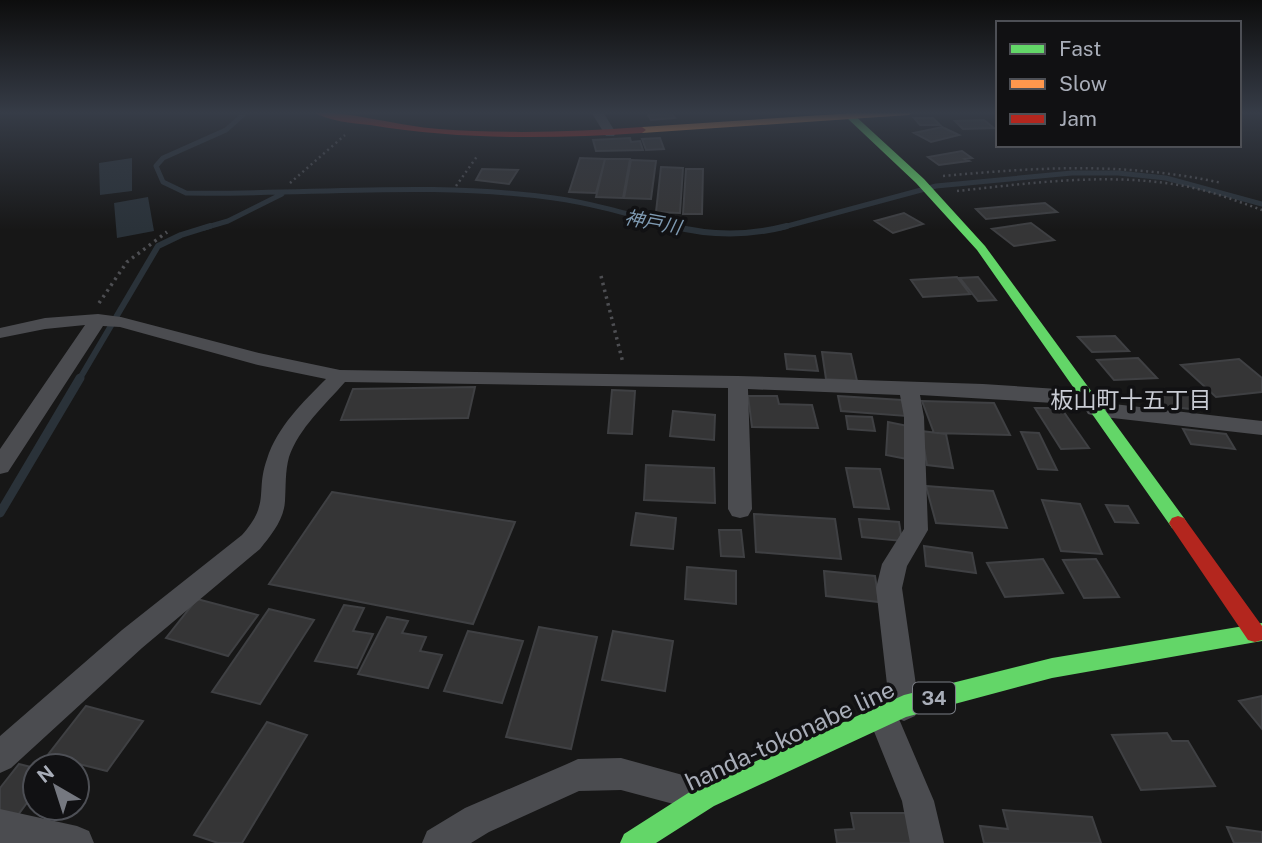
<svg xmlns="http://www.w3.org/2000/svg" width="1262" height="843" viewBox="0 0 1262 843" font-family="'Public Sans','Noto Sans JP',sans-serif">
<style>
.water{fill:#2a3239}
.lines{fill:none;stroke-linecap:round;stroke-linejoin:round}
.stream-far2{stroke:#2a3239;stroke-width:5}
.stream-far1{stroke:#2a3239;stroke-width:6}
.stream{stroke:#2a3239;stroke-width:9}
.building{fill:#353536;stroke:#3f4043;stroke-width:2}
.path-far1{stroke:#4d4e52;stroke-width:2.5;stroke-dasharray:2 3.5;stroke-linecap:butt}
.path{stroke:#4d4e52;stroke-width:3.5;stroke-dasharray:2.5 4.5;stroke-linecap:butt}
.street{fill:#4b4c50;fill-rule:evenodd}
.fast{fill:#63d668;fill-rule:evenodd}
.slow{fill:#ff974d;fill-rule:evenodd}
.jam{fill:#b3261e;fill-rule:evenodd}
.labels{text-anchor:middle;stroke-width:7;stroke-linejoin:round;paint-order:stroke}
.far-water-label{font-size:19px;font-style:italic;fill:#7f9bb3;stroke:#111113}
.shield{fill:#111113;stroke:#7b7e86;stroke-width:2}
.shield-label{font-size:19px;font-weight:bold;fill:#a8adb8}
.neighbourhood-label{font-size:23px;fill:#c9ccd4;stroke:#111113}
.near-street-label{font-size:24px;fill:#a8adb8;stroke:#111113}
</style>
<rect width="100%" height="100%" fill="#171717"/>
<!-- water -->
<path class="water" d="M132 158V191L100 195 99 163Z
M148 197 154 231 117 238 114 203Z"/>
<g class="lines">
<!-- stream-far2 -->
<path class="stream-far2" d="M246 112 226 130 163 158 156 166 163 182 186 193C308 195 433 181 554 198 597 204 638 217 679 228
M204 228 228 221 282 194
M780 228 936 186 1072 173H1118L1166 178 1262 204"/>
<!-- stream-far1 -->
<path class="stream-far1" d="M672 226C711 236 749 236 787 226
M79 380 158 246 181 235 210 226"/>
<!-- stream -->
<path class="stream" d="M0 513 80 378"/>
</g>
<!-- building -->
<path class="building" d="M671 113 675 118 651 120 648 115Z
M914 118H933L940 125H920Z
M984 120 994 128 963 129 955 121Z
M942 127 959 135 931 142 914 133Z
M630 138 631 142 640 141 643 150 596 151 593 140Z
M660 138 664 149 646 150 642 139Z
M962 151 972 158 965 159 969 161 939 165 928 157Z
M580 158 605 159 596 193 569 192Z
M605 159H630L623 198 596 197Z
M631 160 656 161 651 199 624 198Z
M661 167 683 168 680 213 656 212Z
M482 169 518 170 509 184 476 180Z
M686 169H703L702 214H683Z
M1045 203 1057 212 986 219 976 209Z
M904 213 923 224 893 233 875 221Z
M1031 223 1054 240 1014 246 992 229Z
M957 277 970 294 923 297 911 280Z
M978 277 996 300 978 301 960 278Z
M1115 336 1129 351 1092 352 1078 337Z
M822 352 851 354 857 381 826 379Z
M785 354 815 356 818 371 787 369Z
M1138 358 1157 378 1114 380 1097 360Z
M1239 359 1262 378V392L1216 397 1181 365Z
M475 387 468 418 341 420 353 389Z
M612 390 635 391 632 434 608 433Z
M1148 390 1190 395 1199 410 1156 405Z
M748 396H777L779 404 812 405 818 428 752 427Z
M838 396 902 400 906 416 841 411Z
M922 401 994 403 1010 435 934 433Z
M1035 408H1061L1089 448 1061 449Z
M673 411 715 415 714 440 670 436Z
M846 416 872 417 875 431 848 429Z
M888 422 908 426 907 459 886 455Z
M1183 429 1226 434 1235 449 1191 444Z
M921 431 946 434 953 468 927 465Z
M1021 432 1039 433 1057 470 1038 469Z
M646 465 714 468 715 503 644 500Z
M846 468 880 469 889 509 854 507Z
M926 486 993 491 1007 528 936 523Z
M332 492 515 522 473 624 269 584Z
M1042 500 1080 504 1102 554 1061 551Z
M1106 505 1128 506 1138 523 1115 522Z
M636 513 676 518 673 549 631 545Z
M754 514 835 519 841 559 756 552Z
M859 519 899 522 902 541 862 537Z
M719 530H741L744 557 721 556Z
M924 546 972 553 976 573 926 566Z
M1043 559 1063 593 1005 597 987 563Z
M1096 559 1119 597 1084 598 1063 560Z
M687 567 736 571V604L685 599Z
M824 571 875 576 879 602 826 596Z
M197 599 258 615 228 656 166 638Z
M344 605 364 608 353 631 373 634 357 668 315 661Z
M269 609 314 620 260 704 212 692Z
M387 617 408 621 402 633 426 637 420 651 442 655 428 688 358 674Z
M539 627 597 637 571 749 506 737Z
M468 631 523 641 502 703 444 691Z
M613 631 673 641 665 691 602 680Z
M1262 696V729L1239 701Z
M86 706 143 721 107 771 47 756Z
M267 722 307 735 242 843H218L194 835Z
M1167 733 1172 741H1188L1215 786 1141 790 1112 735Z
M19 764 35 768V792L15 819 0 815V788Z
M1003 810 1092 817 1101 843H984L980 826 1008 829Z
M851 813H907L914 843H837L835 830 854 829Z
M1227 827 1262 832V843H1234Z"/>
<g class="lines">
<!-- path-far1 -->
<path class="path-far1" d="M943 176C1040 167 1126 162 1222 183
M290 183 345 135
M456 186 478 155
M957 191C1032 183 1109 172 1184 186 1211 191 1237 201 1262 210"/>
<!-- path -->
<path class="path" d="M601 276 623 363
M99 303 127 262 167 232"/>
<!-- street -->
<path class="street" d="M591 112H603L616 133 614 136H606Z
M98 314 121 317 259 353 340 370 738 376 983 384 1088 391 1095 393 1098 398 1096 402 1262 421V435L1095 416 1088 414 1085 409 1087 405 920 395 924 417 928 530 907 566 902 588 919 706 915 716 904 721 899 719 934 801 944 843H910L902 801 867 714 871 703 882 699 889 702 876 588 882 564 904 529V417L900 395 748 389 752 509 748 516 740 518 732 516 728 509V388L345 382C325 405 299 428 289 457 285 472 286 486 285 501 284 520 271 535 260 549L142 648 11 768 0 773V736L122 630 242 535C271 502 255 493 267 459 277 427 303 402 326 379L258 365 120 327 103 326 8 472 0 474V449L85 325 45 329 0 338V328L45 318Z
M621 758 708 782 712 794 708 806 696 810 621 790 579 791 489 832 471 843H422L427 831 465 808 567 764 578 759Z
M0 809 77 826 89 831 94 843H0Z"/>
<!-- fast -->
<path class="fast" d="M846 113H852L924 179 985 246 1184 518 1187 523 1184 528 1178 530 1172 528 977 250 916 183 846 117Z
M1262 623V641L1052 678 906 717 714 806 656 843H620L624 834 696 788 904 695 1052 658Z"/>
<!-- slow -->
<path class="slow" d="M869 112H913L909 115 642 133 638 130 642 127Z"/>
<!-- jam -->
<path class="jam" d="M313 112C353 112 398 126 439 129 507 134 575 132 642 127L646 130 642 133C551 139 460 140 370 125 352 123 328 121 313 112Z
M1178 516 1184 518 1262 626V640L1255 642 1248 640 1172 528 1169 523 1172 518Z"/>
</g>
<!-- sky -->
<linearGradient id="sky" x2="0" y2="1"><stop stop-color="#0d0d0d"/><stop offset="0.49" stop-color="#363c47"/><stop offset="1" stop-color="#363c47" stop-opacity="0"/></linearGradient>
<rect width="1262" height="230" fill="url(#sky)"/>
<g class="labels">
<!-- far-water labels -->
<g class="far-water-label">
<text transform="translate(653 222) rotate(11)" y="7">神戸川</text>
</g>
<!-- shield labels -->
<rect class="shield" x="913" y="682.5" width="42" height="31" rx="5"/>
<g class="shield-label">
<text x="934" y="705">34</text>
</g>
<!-- neighbourhood labels -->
<g class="neighbourhood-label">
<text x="1131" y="408">板山町十五丁目</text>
</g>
<!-- near-street labels -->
<g class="near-street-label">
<text transform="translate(790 736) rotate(-25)" y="8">handa-tokonabe line</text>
</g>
</g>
<!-- legend -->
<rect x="996" y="21" width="245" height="126" fill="#111113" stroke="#4d4f55" stroke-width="2"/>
<rect x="1010" y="44" width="35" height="10" fill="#63d668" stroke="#4d4f55" stroke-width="2"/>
<text x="1059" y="56" font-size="21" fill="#a8adb8">Fast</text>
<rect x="1010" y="79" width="35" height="10" fill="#ff974d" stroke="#4d4f55" stroke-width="2"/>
<text x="1059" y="91" font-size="21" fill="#a8adb8">Slow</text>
<rect x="1010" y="114" width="35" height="10" fill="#b3261e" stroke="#4d4f55" stroke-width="2"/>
<text x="1059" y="126" font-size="21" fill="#a8adb8">Jam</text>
<!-- north arrow -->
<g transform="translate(56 787) rotate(321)"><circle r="33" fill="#111113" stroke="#4d4f55" stroke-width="2"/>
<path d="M0-5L12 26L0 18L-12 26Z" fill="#757880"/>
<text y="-10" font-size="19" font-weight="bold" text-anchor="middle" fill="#a8adb8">N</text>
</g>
</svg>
